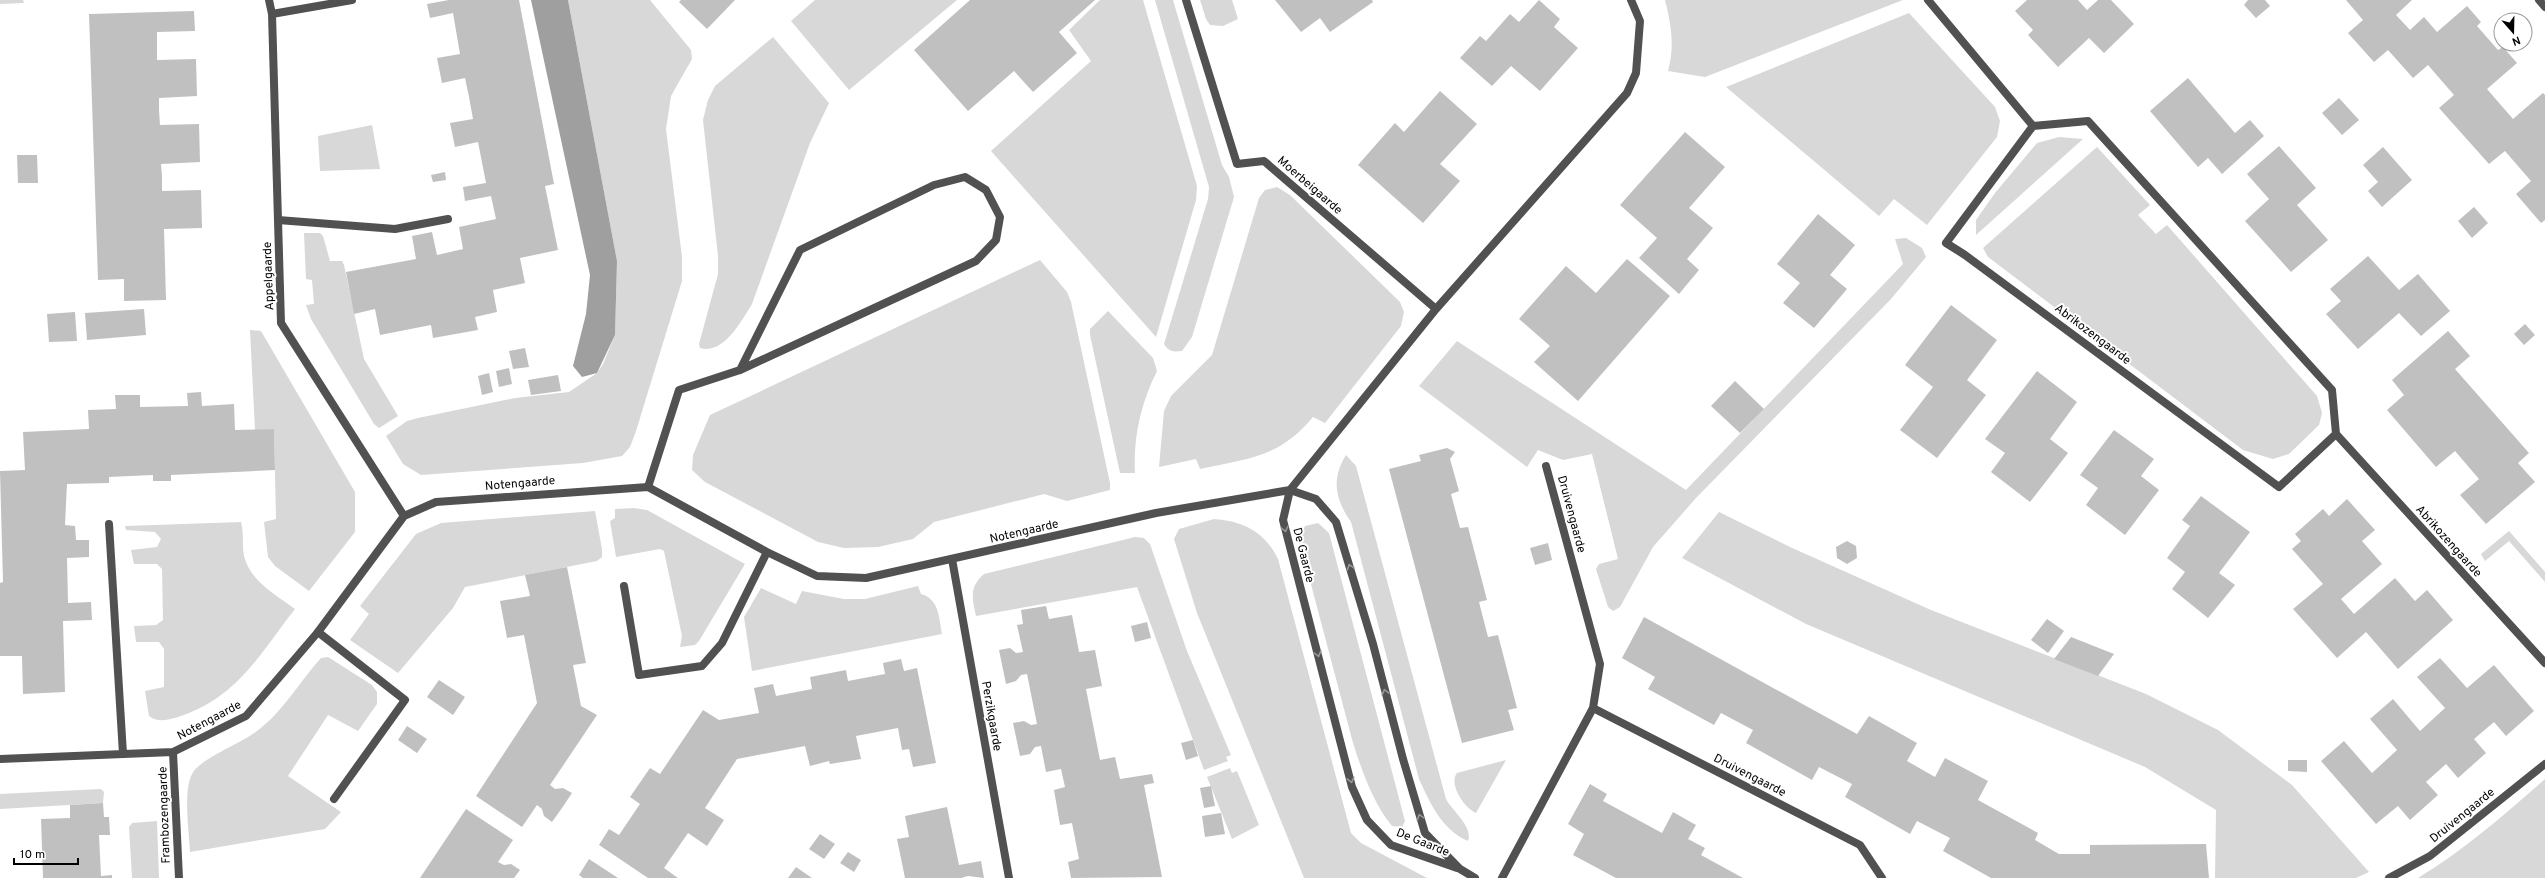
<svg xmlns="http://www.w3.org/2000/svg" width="2545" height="878" viewBox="0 0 2545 878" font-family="Overpass,sans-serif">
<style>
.green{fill:#d8d8d8}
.water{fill:#9f9f9f}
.building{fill:#c0c0c0}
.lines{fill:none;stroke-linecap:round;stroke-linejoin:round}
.service{stroke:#515151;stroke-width:8}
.minor{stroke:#515151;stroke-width:8}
.oneway{stroke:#979797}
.labels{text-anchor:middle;stroke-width:4;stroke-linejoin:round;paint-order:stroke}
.street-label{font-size:12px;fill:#000;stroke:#fff}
</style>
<rect width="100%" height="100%" fill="#fff"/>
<!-- green -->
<path class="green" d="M0 0H23L24 3 0 4Z
M568 0H650L691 50 692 59 671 96 666 129 682 257V281L636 431 630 447 622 456 583 463 421 475 403 464 386 436 407 421 418 418 515 398 569 392 597 373 603 364 615 335 617 261Z
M815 0H957L849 90 791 21Z
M1100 0H1143L1197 186 1196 200 1156 337 991 151 1091 61 1069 30Z
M1155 0H1173L1222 165 1229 177 1234 197 1192 337 1182 351C1174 352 1169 352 1164 344L1208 199 1209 187Z
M1200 0H1232L1238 19 1223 26 1210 25 1206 19Z
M1665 0H1903L1705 77 1668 71C1675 46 1671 24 1665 0Z
M1909 13 1995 107 2000 121 1997 137 1927 225 1894 199 1879 216 1726 87Z
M773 37 829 103 810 143 752 304C742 320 724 355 700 348L699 344 718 274V256L703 120 708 100 715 86Z
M372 125 380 169 320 171 318 136Z
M2059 137 2083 139 1976 235V220L1995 193 2037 143Z
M2097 147 2150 205 2138 215 2156 234 2167 225 2317 396 2322 413 2319 425 2289 454 2273 459 2243 450 1988 257 1983 248Z
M1277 187 1290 195 1400 302 1404 312 1401 326 1325 423 1313 417C1279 458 1249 458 1200 469L1196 459 1159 467 1164 411 1171 396 1212 355 1259 198 1265 190Z
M304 233H320L323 236 330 261H342L344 265 364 359 398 416 379 428 374 424 311 319 306 305 314 304 312 280 306 279Z
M1906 238 1922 248 1926 257 1891 299 1696 498 1653 547 1620 607 1613 611 1608 607 1596 569 1599 564 1618 559 1592 454 1563 460 1538 450 1527 467 1419 386 1457 341 1686 490 1903 264 1895 239Z
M1040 260 1067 292 1071 302 1110 483V490L1067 501 1044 494 934 522 913 539 878 547 844 548 818 542 705 482 692 470 693 455 710 415Z
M1108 311 1153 358 1157 371C1141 403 1133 437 1135 473H1120L1090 335V329Z
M250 330 261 331 355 492V532L309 591 275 566 268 557 264 522 276 519 274 429 255 430Z
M1346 455 1356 466 1446 799C1453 812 1473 826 1468 841 1442 830 1430 803 1419 779L1351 522C1335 499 1331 479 1346 455Z
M634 508 647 510 745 564 699 641 695 645 680 647 682 636 664 551 660 549 616 557 610 521 615 518V509Z
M595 511 602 549V557L597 561 465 587 453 608 398 673 350 640 369 614 360 606 416 534 441 523Z
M1719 512 1790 547 1931 610 2146 694 2218 730 2292 785 2369 872 2356 878H2215L2216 810 2145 767 1806 624 1682 558Z
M1214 519C1243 521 1265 532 1278 559L1351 833 1361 843 1427 878H1304L1197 613 1174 539 1179 529Z
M241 522C244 533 242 545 244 556 250 581 276 595 295 609 259 655 237 698 178 717 167 720 158 723 149 716L145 691 164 687V649L159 642H136L134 626 156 625 163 620 162 569 157 564H134L131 550 157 547 161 539 155 532 126 530 125 526Z
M1318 523 1329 533 1405 821 1402 827 1392 826C1373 803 1362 771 1353 743L1299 539 1305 526Z
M2509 531 2545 572V582L2509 541 2485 561 2481 554Z
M1135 537 1144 538 1150 544 1187 651 1231 755 1226 757 1228 761 1204 770 1137 587 976 616C972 598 969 587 984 574Z
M918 586 921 594C939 599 939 617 942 634L752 671 744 617 761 588 796 604 802 591 844 599H865Z
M328 657 372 685 377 692V704L358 731 328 715 288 776 341 812 325 829 190 852C189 830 183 792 192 774 199 759 242 743 257 731 283 712 300 681 321 658Z
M1506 760 1476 813C1465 809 1448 784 1457 773Z
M1230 768 1232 773 1237 771 1259 825 1232 839 1207 777Z
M2545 779V878H2418C2464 850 2504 815 2545 779Z
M101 789 104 792 103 803 0 809V794Z
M157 821 159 878H132L129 827 132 823Z"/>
<!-- water -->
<path class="water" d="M531 0H568L617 261 615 335 597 373 582 377 573 366 586 314 590 275Z"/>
<!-- building -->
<path class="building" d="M449 0H519L554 184 545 186 558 250 520 258 525 283 493 290 497 312 475 317 478 330 433 338 431 325 380 335 375 309 354 314 346 272 416 259 412 236 432 232 437 255 463 249 459 227 496 219 491 196 465 201 463 187 486 183 478 142 455 147 450 123 473 119 469 97 465 78 442 83 437 58 460 54 453 13 430 18 427 4Z
M681 0H735L707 29 679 2Z
M970 0H1095L1059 32 1077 53 1033 92 1014 71 968 111 914 50Z
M1275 0H1372L1373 2 1330 32 1320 18 1301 32Z
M1539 0 1560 19 1554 27 1578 48 1540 91 1511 66 1492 86 1460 58 1480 36 1486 41 1510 14 1519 22Z
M2027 0H2078L2087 10 2098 0H2111L2134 24 2104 53 2089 38 2058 67 2028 35 2033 30 2015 11Z
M2248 0H2265L2270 6 2256 18 2244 5Z
M2346 0H2412L2396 15 2410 30 2424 17 2437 32 2467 6 2481 22 2477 26 2498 50 2503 47 2517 63 2487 89 2513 119 2543 93 2545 95V220L2541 223 2516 194 2531 181 2505 151 2489 164 2439 108 2454 95 2428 65 2413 78 2388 50 2374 62 2348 33 2363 20Z
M194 11 195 31 157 32V60L196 59 197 96 159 98V110L160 125 199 124 200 162 161 164 162 176V191L201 190 202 228 164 229 166 300 124 301V279L98 280 89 14Z
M2188 78 2235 133 2250 120 2264 136 2222 174 2208 158 2198 167 2150 111Z
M1440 91 1477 124 1440 164 1460 181 1423 223 1358 165 1395 123 1404 132Z
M2339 98 2359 120 2342 135 2322 113Z
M1685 132 1725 167 1689 208 1713 228 1687 259 1699 270 1679 294 1639 258 1657 238 1620 205Z
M2279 146 2316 188 2297 205 2328 240 2291 272 2245 221 2269 199 2247 174Z
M2383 147 2412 180 2382 207 2368 191 2378 182 2363 165Z
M17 155H37L38 183H18Z
M445 172 446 180 433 182 431 175Z
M2474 207 2488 223 2472 238 2458 221Z
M1818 214 1855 245 1830 275 1847 289 1814 328 1783 303 1800 283 1777 264Z
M2368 256 2399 290 2418 274 2450 311 2421 336 2399 313 2358 349 2326 314 2341 301 2330 289Z
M1627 259 1670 296 1578 401 1534 362 1550 346 1519 319 1566 266 1596 293Z
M1951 305 1997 340 1967 380 1986 395 1937 458 1900 430 1933 387 1905 365Z
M144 309 146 335 87 340 85 313Z
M75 312 77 341 49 342 47 314Z
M2525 324 2535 335 2524 345 2514 334Z
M2448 331 2470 356 2455 369 2529 453 2518 463 2535 482 2486 524 2460 495 2479 479 2455 451 2436 467 2387 410 2404 395 2392 380Z
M525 348 529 367 513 369 509 351Z
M509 368 512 384 499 387 496 371Z
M2037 371 2077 402 2050 439 2068 453 2030 502 1991 472 2005 453 1985 439Z
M489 373 493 392 482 395 478 376Z
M558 375 561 391 531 395 528 380Z
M1735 381 1764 409 1740 433 1711 406Z
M201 392 202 406 234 404 235 430 274 429 275 470 171 475V481H153V475L109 477V483L67 484 65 525 75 526 76 540H89V557L67 558 68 603 91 602 92 620 63 621 65 692 23 694 22 656H0V583L3 582 0 471 25 470 23 432 89 429 88 410 116 409 115 395H140V407L188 406 187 393Z
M2114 430 2154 459 2141 476 2159 490 2125 535 2086 505 2098 488 2080 475Z
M1447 448 1455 452 1450 459 1459 491 1451 494 1460 528 1468 527 1487 600 1479 602 1488 637 1498 635 1517 708 1508 710 1514 730 1462 743 1389 469 1421 461 1419 455Z
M2201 496 2250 532 2219 573 2235 585 2208 618 2172 589 2185 572 2167 558 2190 526 2182 520Z
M2347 499 2375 530 2362 541 2382 564 2341 599 2354 614 2395 578 2415 601 2427 590 2453 620 2398 669 2366 632 2337 658 2293 609 2323 584 2292 549 2301 541 2295 534 2323 509 2329 516Z
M1847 541 1856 546 1857 558 1847 564 1837 558 1836 547Z
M1548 543 1552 560 1535 565 1530 548Z
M567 567 586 663 573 665 581 706 597 715 550 785 555 789 563 788 572 793 562 808 552 822 544 816 542 809 537 805 522 827 476 796 537 703 524 635 507 638 500 601 530 596 525 575Z
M1046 606 1049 619 1072 615 1079 652 1095 650 1102 686 1086 689 1100 760 1115 757 1120 779 1152 774 1154 783 1144 785 1162 877 1071 878 1068 862 1079 859 1072 823 1060 825 1054 790 1065 787 1061 769 1046 772 1041 746 1035 747 1030 754 1020 756 1013 723 1024 721 1031 725 1037 724 1027 674 1021 675 1016 681 1006 684 999 650 1010 648 1016 653 1023 652 1017 625 1023 624 1021 610Z
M1644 617 1857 734 1869 716 1917 743 1907 761 1935 777 1945 758 1988 781 1978 800 2038 833 2035 840 2059 854H2090V845L2206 844 2209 878H1991L1943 851 1950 838 1917 821 1910 834 1845 797 1852 784 1819 767 1812 780 1746 743 1753 730 1721 713 1714 725 1648 689 1655 677 1622 658Z
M2047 619 2064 631 2048 653 2031 640Z
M1147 622 1151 638 1135 642 1131 626Z
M2071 637 2114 654 2098 676 2054 659Z
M2440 658 2467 688 2494 665 2534 711 2506 736 2494 722 2474 739 2486 753 2458 778 2446 764 2426 782 2438 795 2410 820 2398 806 2376 824 2321 761 2344 741 2372 773 2397 750 2370 719 2393 699 2420 731 2445 708 2417 677Z
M901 659 904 671 917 668 936 763 913 767 909 749 902 750 898 728 856 736 861 759 830 764 829 761 810 766 805 746 737 759 705 808 724 820 707 846 688 833 664 868 678 878H648L599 845 609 829 619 835 640 804 630 797 650 768 660 774 703 710 719 720 759 713 754 688 773 684 776 696 812 689 810 677 846 670 848 681 885 674 883 663Z
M439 680 465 697 453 715 427 697Z
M407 726 427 739 417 753 398 740Z
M1193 740 1198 756 1186 760 1181 743Z
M2288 760H2307V772L2288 771Z
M1590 784 1607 794 1603 801 1662 833 1673 812 1696 825 1688 839 1705 848 1701 855 1743 878H1616L1573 855 1584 834 1568 824Z
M1211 786 1215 806 1204 808 1200 788Z
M103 803 104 817H109L110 835H99L101 876 112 875V878H43L41 819 70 818V805Z
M947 807 959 865 981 861 984 878 968 876 961 878H905L897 839 909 837 905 816Z
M466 809 513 840 498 862 504 865 511 864 520 870 514 878H420Z
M1221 813 1225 834 1205 837 1202 816Z
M820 834 835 844 824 859 809 849Z
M848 852 861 860 854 872 840 863Z
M589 859 618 878H583L579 875Z
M796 867 812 878H788Z"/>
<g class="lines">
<!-- service -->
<path class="service" d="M278 220 395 229 448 219
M648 487 679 390 740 370 800 250 934 185 965 177 986 190 1000 217 996 240 976 261 740 370
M318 632 405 700 334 799"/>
<!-- minor -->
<path class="minor" d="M269 0 272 14 281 323 404 516
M1186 0 1237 164 1264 161 1436 309
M1928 0 2033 126 2088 121 2332 390 2336 434 2545 663
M2539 0 2545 7
M272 14 352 0
M2033 126 1946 243 1965 255 2279 487 2336 434
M1546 466 1600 664 1593 708
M109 524 123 754
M952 559 1009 878
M624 586 639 675 702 666 722 643 767 552
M173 752 179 878
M0 759 173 752 246 716 318 632 404 516 436 502 648 487 767 552 817 576 866 578 1156 513 1290 490 1316 499 1336 522 1373 644 1403 759 1425 833 1460 869 1475 878
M1457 868 1391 845 1367 820 1352 787 1283 520 1290 490 1436 309 1627 93 1636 73 1640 21 1631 0
M1502 878 1593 708 1860 845 1882 878
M2389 878 2430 856 2545 764"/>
</g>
<!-- one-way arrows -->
<defs><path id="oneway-chevron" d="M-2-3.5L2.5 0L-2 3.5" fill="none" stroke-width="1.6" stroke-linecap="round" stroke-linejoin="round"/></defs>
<g class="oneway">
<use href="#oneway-chevron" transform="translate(1285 529) rotate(76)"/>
<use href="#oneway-chevron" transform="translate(1350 567) rotate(-107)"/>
<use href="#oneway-chevron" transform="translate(1318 654) rotate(75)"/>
<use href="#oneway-chevron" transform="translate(1385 692) rotate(-104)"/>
<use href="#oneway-chevron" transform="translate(1351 780) rotate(76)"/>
<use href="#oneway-chevron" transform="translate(1420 817) rotate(-107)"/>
</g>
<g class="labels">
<!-- street labels -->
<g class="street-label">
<text transform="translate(1310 185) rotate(41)" y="4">Moerbeigaarde</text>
<text transform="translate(268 276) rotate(-92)" y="4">Appelgaarde</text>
<text transform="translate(2093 334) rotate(37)" y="4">Abrikozengaarde</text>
<text transform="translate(520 483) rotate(-5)" y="4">Notengaarde</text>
<text transform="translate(1572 514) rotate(75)" y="4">Druivengaarde</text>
<text transform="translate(1024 531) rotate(-13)" y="4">Notengaarde</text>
<text transform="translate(2449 541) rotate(48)" y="4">Abrikozengaarde</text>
<text transform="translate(1304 555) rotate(76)" y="4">De Gaarde</text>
<text transform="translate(992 716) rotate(80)" y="4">Perzikgaarde</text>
<text transform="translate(209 720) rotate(-28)" y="4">Notengaarde</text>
<text transform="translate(1750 775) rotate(27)" y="4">Druivengaarde</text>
<text transform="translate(164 815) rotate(-92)" y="4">Frambozengaarde</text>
<text transform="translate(2462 815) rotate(-39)" y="4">Druivengaarde</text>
<text transform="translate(1423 842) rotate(22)" y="4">De Gaarde</text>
</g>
</g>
<!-- north arrow -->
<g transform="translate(2513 32) rotate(160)"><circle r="19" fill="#ffffff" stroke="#999999"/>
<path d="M0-3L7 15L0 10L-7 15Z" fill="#000000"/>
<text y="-6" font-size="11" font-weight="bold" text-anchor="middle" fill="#000000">N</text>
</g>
<!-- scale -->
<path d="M14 858v6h64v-6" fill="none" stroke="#000000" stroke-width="2"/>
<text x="20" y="858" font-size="12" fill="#000000" stroke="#ffffff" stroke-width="3" paint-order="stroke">10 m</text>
</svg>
